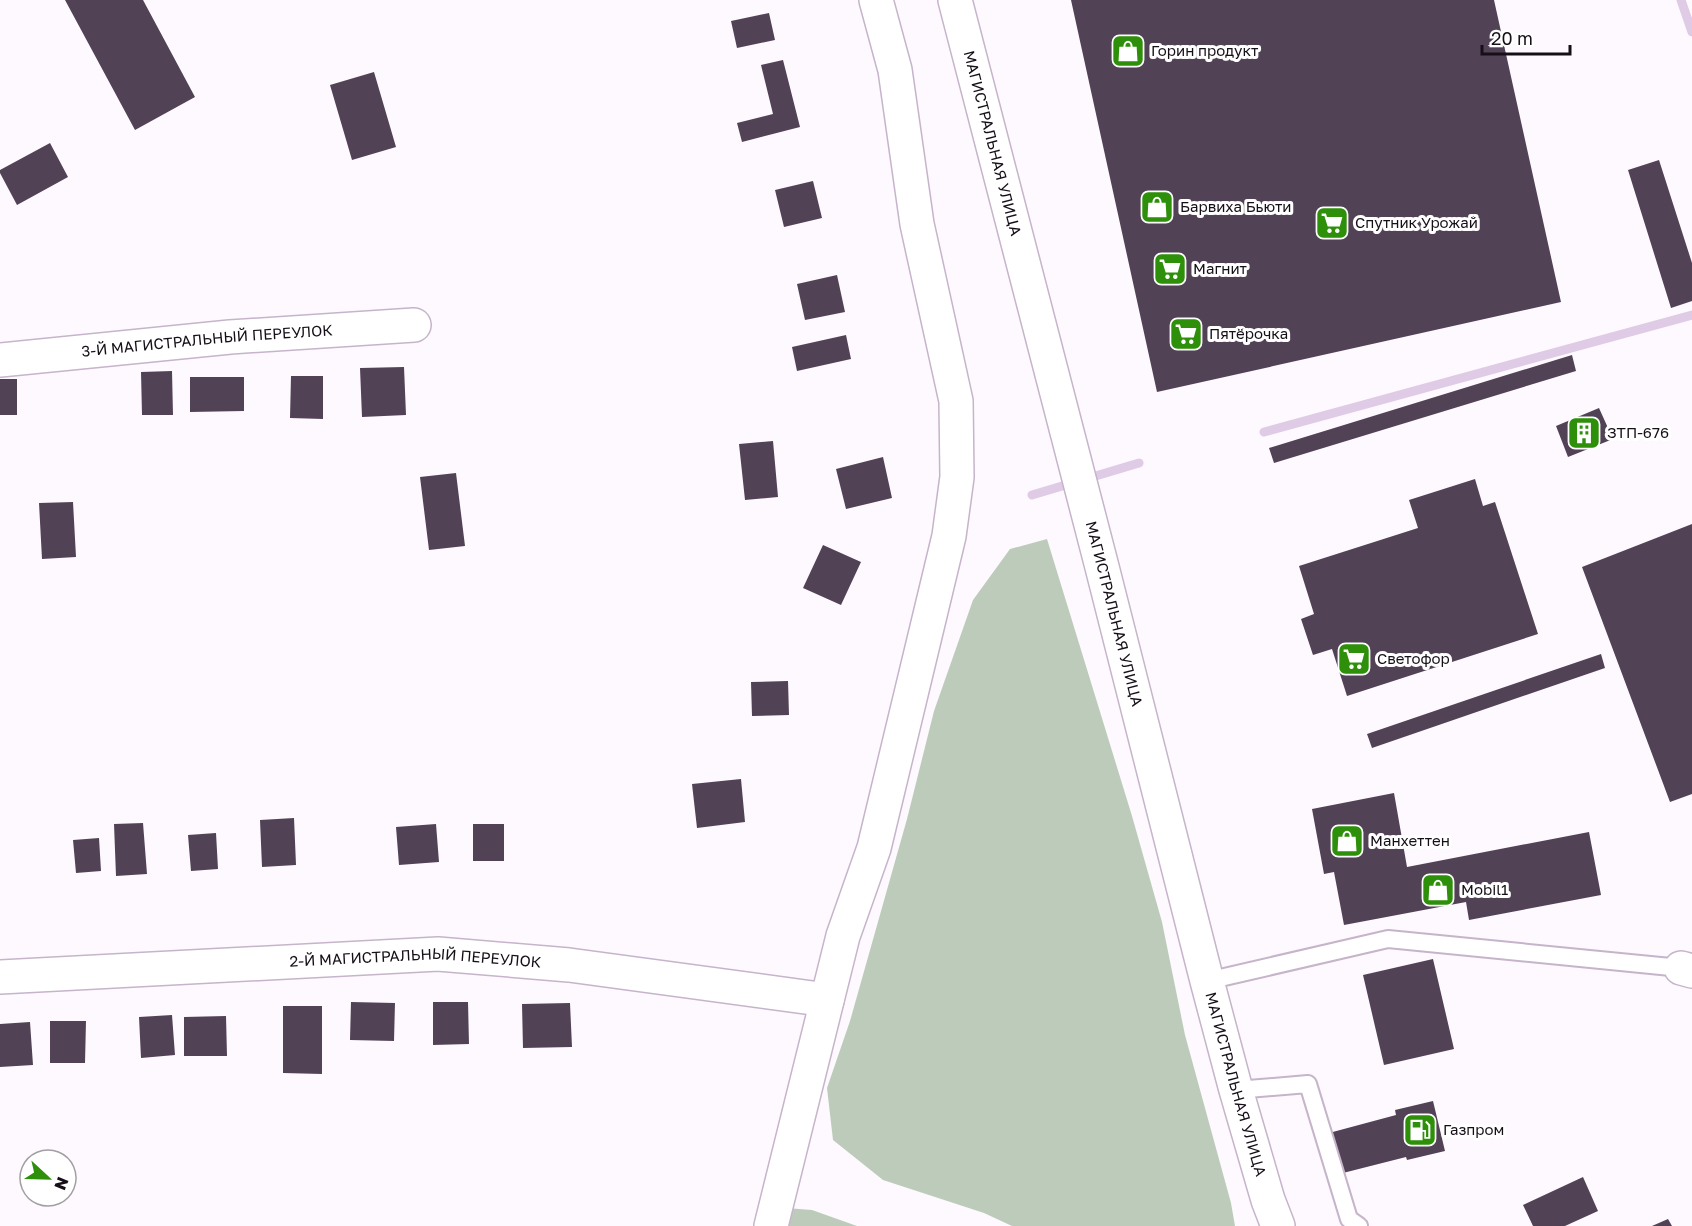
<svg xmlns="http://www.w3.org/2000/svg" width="1692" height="1226" viewBox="0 0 1692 1226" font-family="'Golos Text',sans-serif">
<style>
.green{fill:#bdccba}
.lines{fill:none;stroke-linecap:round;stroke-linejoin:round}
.stream{stroke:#dfcbe5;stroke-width:9}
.building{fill:#524256}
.lane-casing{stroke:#c6b4cb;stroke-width:20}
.street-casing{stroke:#c6b4cb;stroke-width:36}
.primary-casing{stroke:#c6b4cb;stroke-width:36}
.lane{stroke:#fff;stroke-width:16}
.street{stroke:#fff;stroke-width:33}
.primary{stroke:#fff;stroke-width:33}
.labels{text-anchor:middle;stroke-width:6;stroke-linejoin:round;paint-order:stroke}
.poi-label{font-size:15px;fill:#160f18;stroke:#fff;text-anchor:start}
.street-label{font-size:15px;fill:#160f18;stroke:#fff}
</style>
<rect width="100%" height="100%" fill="#fdf9fe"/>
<!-- green -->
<path class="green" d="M1047 539 1132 816 1162 922 1185 1035 1231 1203 1235 1226H1012L984 1213 883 1180 833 1140 827 1088 850 1021 907 819 934 711 973 600 1010 549Z
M786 1208 812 1210 857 1226H781Z"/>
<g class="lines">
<!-- stream -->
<path class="stream" d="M1681 0 1692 32
M1264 432 1692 315
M1032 495 1139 463"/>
</g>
<!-- building -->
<path class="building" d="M65 0H143L195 97 135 130Z
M1071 0H1494L1561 302 1157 392Z
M769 13 775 40 737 48 731 21Z
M783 60 800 127 742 142 737 123 773 114 761 65Z
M374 72 396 147 352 160 330 85Z
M50 143 68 177 17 205 0 173V170Z
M1659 160 1692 263V301L1671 308 1628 170Z
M813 181 822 218 784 227 775 190Z
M837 275 845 312 805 320 797 284Z
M846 335 851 359 797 371 792 347Z
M1572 355 1576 371 1274 463 1269 448Z
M404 367 406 415 362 417 360 368Z
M172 371 173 415H142L141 372Z
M291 376H323V419L290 418Z
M190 377H244V411L190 412Z
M0 379H17V415H0Z
M1599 408 1613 439 1568 457 1556 426Z
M773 441 778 497 745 500 739 444Z
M883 457 892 498 846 509 836 469Z
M456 473 465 546 429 550 420 477Z
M1475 479 1483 506 1495 502 1538 634 1347 696 1332 649 1313 655 1301 619 1314 614 1299 566 1418 528 1409 500Z
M73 502 76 557 42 559 39 503Z
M1692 524V794L1670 802 1582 567Z
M823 545 861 562 841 605 803 588Z
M1601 654 1605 668 1372 748 1367 734Z
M788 681 789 715 752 716 751 682Z
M741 779 745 822 697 828 692 784Z
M1394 793 1407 867 1589 832 1601 895 1469 920 1466 902 1344 925 1334 872 1324 874 1312 809Z
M294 818 296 865 262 867 260 820Z
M143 823 147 874 116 876 114 824Z
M436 824 439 862 399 865 396 827Z
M473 824H504V861H473Z
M216 833 218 869 191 871 188 835Z
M99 838 101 871 76 873 73 840Z
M1433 959 1454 1049 1384 1065 1363 975Z
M351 1002 395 1003 394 1041 350 1040Z
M433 1002H468L469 1044 433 1045Z
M570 1003 572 1047 523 1048 522 1004Z
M283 1006H322V1074L283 1073Z
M172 1015 175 1055 141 1058 139 1017Z
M226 1016 227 1056H184V1017Z
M50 1021H86L85 1063H50Z
M30 1022 33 1065 0 1067V1024Z
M1433 1101 1445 1151 1407 1160 1406 1157 1339 1174 1329 1133 1396 1115 1395 1110Z
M1583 1177 1598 1211 1565 1226H1533L1523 1205Z
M1668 1219 1672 1226H1652Z"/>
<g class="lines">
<defs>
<path id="lane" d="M1207 981 1388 939 1681 968
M1236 1090 1308 1084 1349 1219 1359 1226"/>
<g id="street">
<path id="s1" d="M0 360 230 337 414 325"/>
<path d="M1681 968 1692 971"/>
<path id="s2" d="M0 977 438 954 569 965 827 1000"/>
<path d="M771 1226 843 936 874 848 949 536 957 477 956 401 917 224 895 70 876 0"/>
</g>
<g id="primary">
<path id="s3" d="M955 0 1102 567 1207 981 1236 1090 1268 1200 1278 1226"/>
</g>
</defs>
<!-- lane casing -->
<use href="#lane" class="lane-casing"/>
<!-- street casing -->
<use href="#street" class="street-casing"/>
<!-- primary casing -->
<use href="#primary" class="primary-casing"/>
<!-- lane -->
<use href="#lane" class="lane"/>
<!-- street -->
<use href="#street" class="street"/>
<!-- primary -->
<use href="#primary" class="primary"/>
</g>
<!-- icons -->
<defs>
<symbol id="shop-square" viewBox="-11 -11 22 22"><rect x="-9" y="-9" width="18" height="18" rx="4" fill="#2d8f0a" stroke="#fff"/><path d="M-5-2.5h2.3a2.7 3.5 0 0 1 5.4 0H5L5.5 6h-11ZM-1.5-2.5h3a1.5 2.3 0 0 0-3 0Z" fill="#fff"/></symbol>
<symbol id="supermarket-square" viewBox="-11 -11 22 22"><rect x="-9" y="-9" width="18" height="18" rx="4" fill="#2d8f0a" stroke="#fff"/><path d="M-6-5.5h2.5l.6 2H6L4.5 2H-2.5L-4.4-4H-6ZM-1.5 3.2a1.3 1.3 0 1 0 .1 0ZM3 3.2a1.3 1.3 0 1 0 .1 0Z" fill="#fff"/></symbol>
<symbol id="building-square" viewBox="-11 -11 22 22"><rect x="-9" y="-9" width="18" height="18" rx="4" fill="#2d8f0a" stroke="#fff"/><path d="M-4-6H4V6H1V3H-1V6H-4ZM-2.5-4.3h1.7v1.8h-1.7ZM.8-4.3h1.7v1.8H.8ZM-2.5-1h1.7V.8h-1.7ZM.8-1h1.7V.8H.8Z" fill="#fff"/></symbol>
<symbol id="fuel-square" viewBox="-11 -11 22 22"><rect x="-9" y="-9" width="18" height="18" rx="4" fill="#2d8f0a" stroke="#fff"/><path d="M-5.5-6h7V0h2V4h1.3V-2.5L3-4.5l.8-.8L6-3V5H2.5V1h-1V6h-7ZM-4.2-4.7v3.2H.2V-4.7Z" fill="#fff"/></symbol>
</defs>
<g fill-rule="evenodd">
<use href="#shop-square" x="1109" y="32" width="38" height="38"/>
<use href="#shop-square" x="1138" y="188" width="38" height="38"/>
<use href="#supermarket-square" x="1313" y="204" width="38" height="38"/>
<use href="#supermarket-square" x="1151" y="250" width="38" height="38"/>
<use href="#supermarket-square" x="1167" y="315" width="38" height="38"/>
<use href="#building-square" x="1565" y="414" width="38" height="38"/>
<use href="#supermarket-square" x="1335" y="640" width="38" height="38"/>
<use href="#shop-square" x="1328" y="822" width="38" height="38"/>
<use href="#shop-square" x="1419" y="871" width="38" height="38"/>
<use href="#fuel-square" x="1401" y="1111" width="38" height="38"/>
</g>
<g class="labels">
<!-- poi labels -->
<g class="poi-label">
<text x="1151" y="56">Горин продукт</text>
<text x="1180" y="212">Барвиха Бьюти</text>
<text x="1355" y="228">Спутник Урожай</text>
<text x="1193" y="274">Магнит</text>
<text x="1209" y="339">Пятёрочка</text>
<text x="1607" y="438">ЗТП-676</text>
<text x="1377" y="664">Светофор</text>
<text x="1370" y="846">Манхеттен</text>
<text x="1461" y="895">Mobil1</text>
<text x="1443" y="1135">Газпром</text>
</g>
<!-- street labels -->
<g class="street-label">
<text dy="5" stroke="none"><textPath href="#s3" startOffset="148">МАГИСТРАЛЬНАЯ УЛИЦА</textPath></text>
<text dy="5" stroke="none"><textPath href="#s1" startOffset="208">3-Й МАГИСТРАЛЬНЫЙ ПЕРЕУЛОК</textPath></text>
<text dy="5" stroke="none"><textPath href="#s3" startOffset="634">МАГИСТРАЛЬНАЯ УЛИЦА</textPath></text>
<text dy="5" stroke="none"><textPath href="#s2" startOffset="416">2-Й МАГИСТРАЛЬНЫЙ ПЕРЕУЛОК</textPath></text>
<text dy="5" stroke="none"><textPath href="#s3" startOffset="1120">МАГИСТРАЛЬНАЯ УЛИЦА</textPath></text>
</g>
</g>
<!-- north arrow -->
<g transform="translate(48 1178) rotate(112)"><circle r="28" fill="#ffffff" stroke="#a29fa3" stroke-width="1.5"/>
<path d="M0-4.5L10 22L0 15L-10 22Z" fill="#2d8f0a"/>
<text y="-9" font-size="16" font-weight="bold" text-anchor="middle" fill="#160f18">N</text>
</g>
<!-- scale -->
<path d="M1482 45v9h88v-9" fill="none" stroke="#160f18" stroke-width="3"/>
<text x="1491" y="45" font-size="18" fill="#160f18" stroke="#ffffff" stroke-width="4.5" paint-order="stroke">20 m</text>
</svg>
